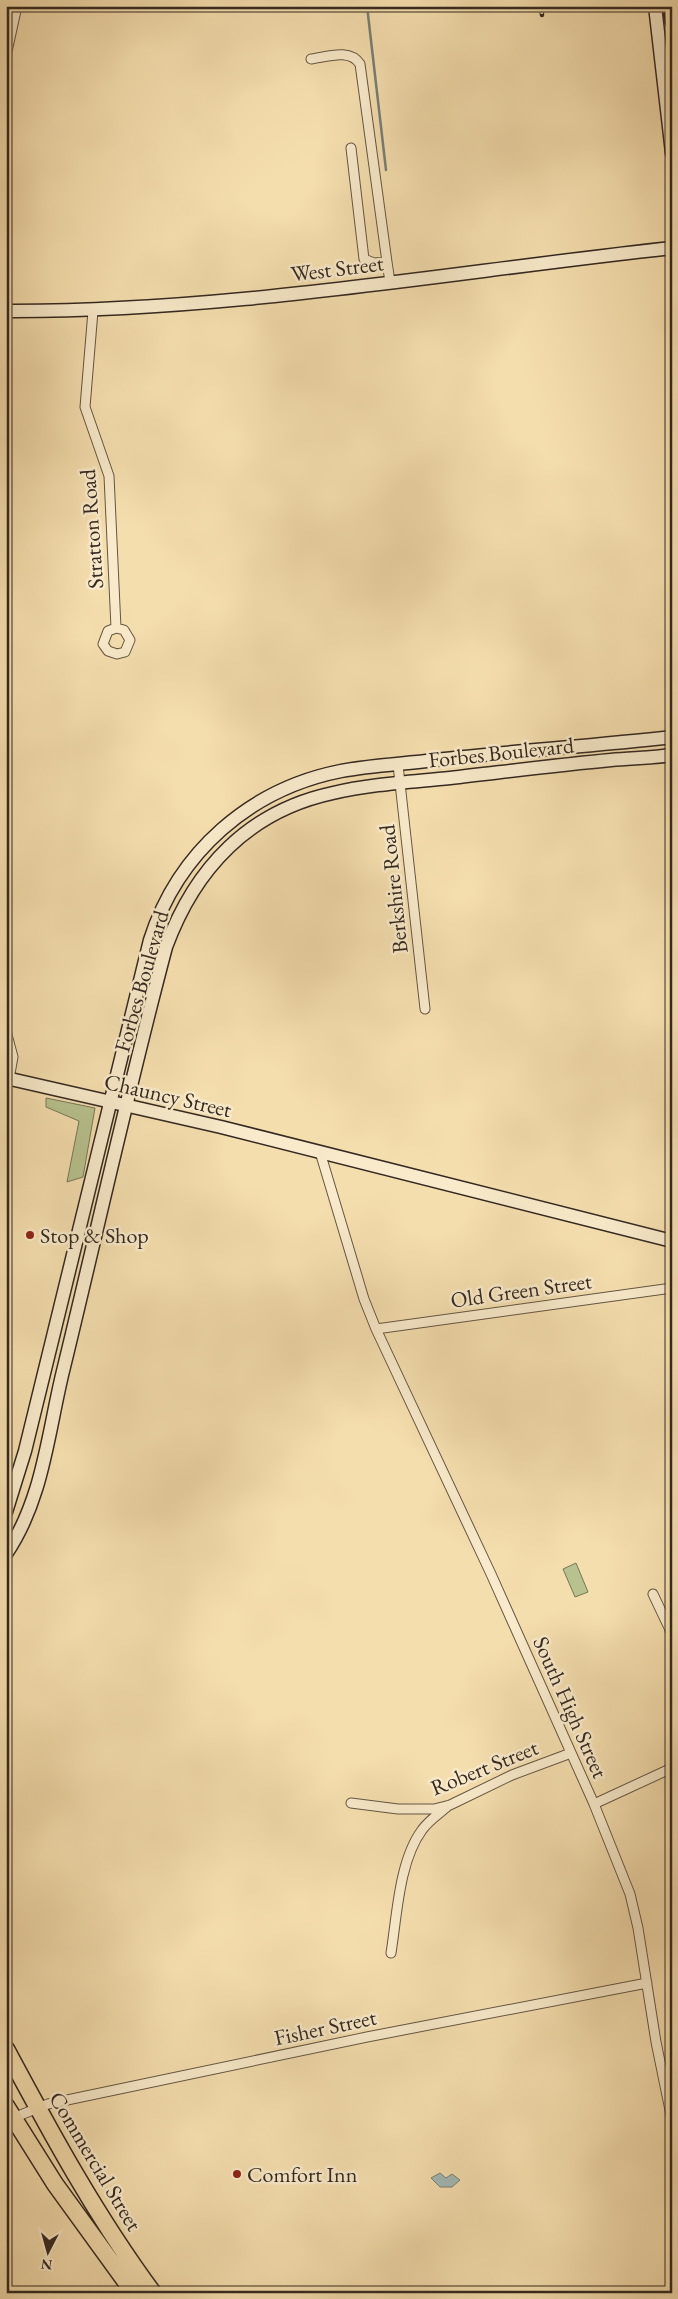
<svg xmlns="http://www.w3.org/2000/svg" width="678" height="2299" viewBox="0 0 678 2299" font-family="'EB Garamond',serif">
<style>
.green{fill:#b7c28e;stroke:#767658}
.water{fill:#a2b9b6;stroke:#767f7a}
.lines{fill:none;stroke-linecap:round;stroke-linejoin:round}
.stream{stroke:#767f7a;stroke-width:2.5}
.street-casing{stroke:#645644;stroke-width:11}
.secondary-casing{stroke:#342921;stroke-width:15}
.highway-casing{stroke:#342921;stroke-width:19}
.street{stroke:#f8eaca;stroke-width:9}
.secondary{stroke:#f8eaca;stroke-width:12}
.highway{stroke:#f5deae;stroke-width:16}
.rail-casing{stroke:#342921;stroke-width:4.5}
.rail{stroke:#f8eaca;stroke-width:2.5;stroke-dasharray:8;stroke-linecap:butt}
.poi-dot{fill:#8f2418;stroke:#f8eaca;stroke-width:2}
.labels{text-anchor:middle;stroke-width:5;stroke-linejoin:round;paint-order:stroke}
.street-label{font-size:22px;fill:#342921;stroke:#f8eaca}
.poi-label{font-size:22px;fill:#342921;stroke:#f8eaca;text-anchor:start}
</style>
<rect width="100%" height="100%" fill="#f5deae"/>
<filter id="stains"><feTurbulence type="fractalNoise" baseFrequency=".004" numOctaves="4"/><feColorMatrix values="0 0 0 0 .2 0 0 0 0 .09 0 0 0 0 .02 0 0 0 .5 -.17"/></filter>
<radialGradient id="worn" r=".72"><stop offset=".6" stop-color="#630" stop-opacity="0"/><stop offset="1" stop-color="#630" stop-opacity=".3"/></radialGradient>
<!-- green -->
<path class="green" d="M46 1098 95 1108 83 1177 67 1182 79 1121 46 1107Z
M576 1563 588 1592 575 1597 563 1569Z"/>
<!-- water -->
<path class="water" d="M440 2173 446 2178 452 2174 460 2180 452 2187H440L431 2178Z"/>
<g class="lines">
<!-- stream -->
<path class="stream" d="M367 6 386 170"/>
<defs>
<path id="street" d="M6 56 17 6
M311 59C326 57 350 48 360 64L387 262 374 263 364 259 351 148
M387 262 390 282
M93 311 85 407 109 476 116 628 108 631 103 644 108 651 117 654 125 652 130 640 124 630 116 628
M398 765 425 1009
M6 1031 13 1057 9 1079
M320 1152 364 1299 376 1329 491 1574 594 1804 630 1894 638 1928 656 2042 672 2120
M376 1329 672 1288
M653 1594 672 1634
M351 1803 398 1809H434L450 1805 512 1775 571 1753
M594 1804 672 1768
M391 1953C397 1916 399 1861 422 1830 429 1820 439 1814 448 1806
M13 2118 48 2104 367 2037 647 1983"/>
<path id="secondary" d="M655 6 672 153
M670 6 672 22
M6 311C229 312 450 272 672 248
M6 1078 221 1127 672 1241
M6 1512 25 1451 150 940C178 852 250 789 341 771 372 765 404 764 435 760 514 751 593 746 672 737
M6 1554C44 1498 48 1430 64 1367 98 1227 129 1086 166 947 195 868 249 811 333 793 371 784 411 782 450 778 503 772 557 765 611 760 631 758 652 758 672 755"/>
<path id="highway" d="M6 2049C51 2133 96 2216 153 2293
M6 2106 55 2184 134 2293"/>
</defs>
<!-- street casing -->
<use href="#street" class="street-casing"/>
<!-- secondary casing -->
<use href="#secondary" class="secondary-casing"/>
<!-- highway casing -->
<use href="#highway" class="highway-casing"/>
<!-- street -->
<use href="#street" class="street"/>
<!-- secondary -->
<use href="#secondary" class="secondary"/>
<!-- highway -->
<use href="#highway" class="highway"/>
<defs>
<path id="rail" d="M541 6 542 15"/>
</defs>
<!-- rail casing -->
<use href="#rail" class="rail-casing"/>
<!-- rail -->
<use href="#rail" class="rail"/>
</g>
<!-- markers -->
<g class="poi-dot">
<circle cx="30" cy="1235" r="5"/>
<circle cx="237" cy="2174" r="5"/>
</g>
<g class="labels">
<!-- street labels -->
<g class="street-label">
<text transform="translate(337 268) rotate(-7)" y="8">West Street</text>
<text transform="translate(91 529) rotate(-94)" y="8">Stratton Road</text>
<text transform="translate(501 752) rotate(-6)" y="8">Forbes Boulevard</text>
<text transform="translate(393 889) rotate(-96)" y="8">Berkshire Road</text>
<text transform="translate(141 981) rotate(-74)" y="8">Forbes Boulevard</text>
<text transform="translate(168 1095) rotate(13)" y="8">Chauncy Street</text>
<text transform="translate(521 1290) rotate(-8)" y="8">Old Green Street</text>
<text transform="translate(571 1707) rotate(66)" y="8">South High Street</text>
<text transform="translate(484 1767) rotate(-22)" y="8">Robert Street</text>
<text transform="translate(325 2027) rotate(-12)" y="8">Fisher Street</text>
<text transform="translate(96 2161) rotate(59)" y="8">Commercial Street</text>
</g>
<!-- poi labels -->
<g class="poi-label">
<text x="40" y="1243">Stop &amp; Shop</text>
<text x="247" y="2182">Comfort Inn</text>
</g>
</g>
<!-- margin -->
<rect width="678" height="2299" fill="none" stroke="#f5deae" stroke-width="25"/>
<rect x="8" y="8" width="663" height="2284" fill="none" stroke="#342921" stroke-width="2.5"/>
<rect x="12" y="12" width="653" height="2274" fill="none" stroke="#342921"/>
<!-- north arrow -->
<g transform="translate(48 2252) rotate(186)" stroke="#f8eaca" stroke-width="4" paint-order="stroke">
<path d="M0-4L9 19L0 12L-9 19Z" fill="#342921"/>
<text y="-8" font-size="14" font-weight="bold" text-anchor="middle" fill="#342921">N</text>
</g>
<rect width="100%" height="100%" filter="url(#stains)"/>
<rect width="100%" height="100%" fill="url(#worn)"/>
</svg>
